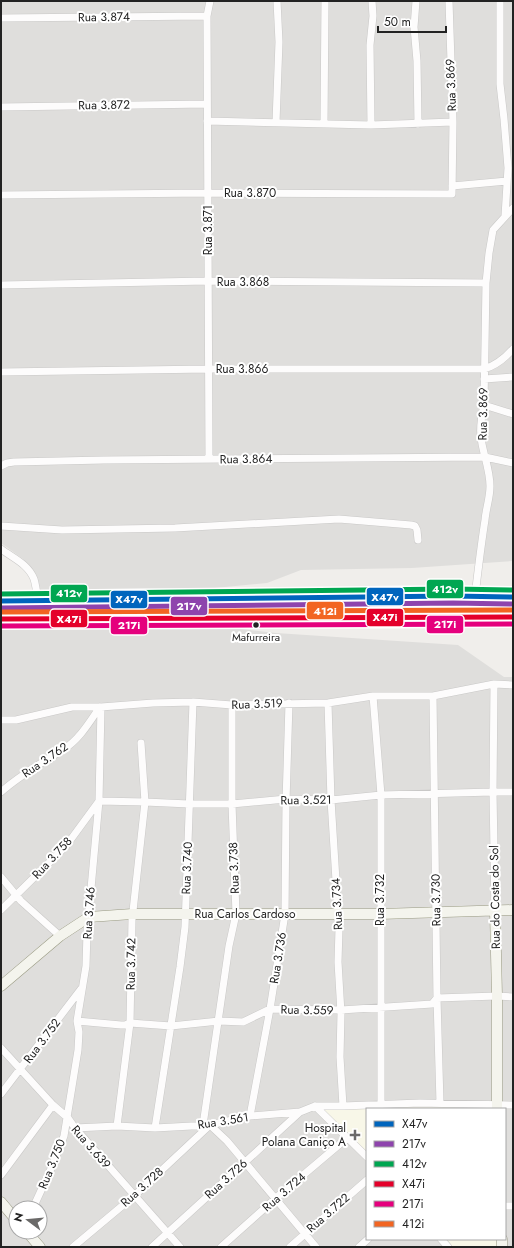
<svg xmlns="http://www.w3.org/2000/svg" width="514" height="1248" viewBox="0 0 514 1248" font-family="Jost,sans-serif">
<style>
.residential{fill:#dfdedc;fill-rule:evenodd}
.education{fill:#f8f7e8}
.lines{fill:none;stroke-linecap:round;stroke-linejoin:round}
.street-casing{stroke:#c9c8c7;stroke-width:8}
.secondary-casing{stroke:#999a82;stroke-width:11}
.street{stroke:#fdfcfc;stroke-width:7}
.secondary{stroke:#f4f4ed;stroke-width:10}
.bus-1-casing{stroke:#fff;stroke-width:8}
.bus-2-casing{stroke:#fff;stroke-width:8}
.bus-3-casing{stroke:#fff;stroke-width:8}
.bus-4-casing{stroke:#fff;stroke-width:8}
.bus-5-casing{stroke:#fff;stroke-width:8}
.bus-6-casing{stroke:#fff;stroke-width:8}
.bus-1{stroke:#0065bd;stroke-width:5}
.bus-2{stroke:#8e44ad;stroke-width:5}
.bus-3{stroke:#00a651;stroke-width:5}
.bus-4{stroke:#e4002b;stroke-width:5}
.bus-5{stroke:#e5007d;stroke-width:5}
.bus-6{stroke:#f26522;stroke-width:5}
.bus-dot{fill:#222;stroke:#fff;stroke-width:1.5}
.poi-dot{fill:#6a6968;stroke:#fff;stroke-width:1.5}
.labels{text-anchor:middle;stroke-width:4;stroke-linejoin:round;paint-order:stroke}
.bus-label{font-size:11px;fill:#222;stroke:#fff}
.street-label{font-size:12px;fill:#222;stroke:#fff}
.poi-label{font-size:12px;fill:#222;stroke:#fff;text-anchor:end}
.line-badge{stroke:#fff;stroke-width:1.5}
.badge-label{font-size:11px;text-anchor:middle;font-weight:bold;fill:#fff}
</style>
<rect width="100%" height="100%" fill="#f0eeeb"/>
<!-- residential -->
<path class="residential" d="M1 1H513V561L412 568 301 570 267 583 184 591 40 592 23 559 1 543Z
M1 625 72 626H216L276 633 458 645 504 677H513V1247H1ZM367 1109H505V1239H367ZM16 1208H40V1232H16Z"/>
<!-- education -->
<path class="education" d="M499 1105 498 1109H367V1162L315 1106Z
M439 1239H496L497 1247H447Z"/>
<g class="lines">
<defs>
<path id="street" d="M416 1 414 27 417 61 418 124
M500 1V84L504 119 508 168 505 216
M1 18 207 16
M1 107 207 104
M207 121 371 125 453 122
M276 122 279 42 277 1
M324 123 325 1
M371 125 370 45 373 16 372 1
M452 186 507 181
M1 195 208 193 452 194 453 122 449 1
M1 285 208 281 486 283
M1 372 209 369H484C495 366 505 358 513 349
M484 379 513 377
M484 405 513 414
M209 459 207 16 210 1
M1 466 7 463 14 462 104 460 485 457 513 463
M1 526 62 530 175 528 339 519 411 525 415 526 417 530 418 540
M1 549C13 558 28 564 34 579 36 586 37 594 38 601
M475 596C478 571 481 545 485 520 486 508 490 498 490 486 490 472 485 459 482 444 479 431 481 418 484 405L486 283 489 253 493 230 513 208
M494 684 493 792 495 911
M373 696 381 795V1104
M433 696 437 998 440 1103
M328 703 331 800 339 929 338 962 341 1013 340 1057 343 1106
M1 720H16L72 707H101L153 703 193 702 232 705 328 703 373 696H433L494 684 513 685
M1 792C20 775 43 762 64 749 80 739 90 721 100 707
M1 877 21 901 60 936
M1 910 66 846 99 801 145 802 189 804H232L286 799 331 800 381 795 493 792H513
M77 1021 121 1025H125L130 1023 171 1026 219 1021 243 1022 270 1009 341 1010 432 1004 437 998 497 996 513 997
M1 1048 53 1105 68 1118 75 1128 180 1247
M1 1094 81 989
M315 1106 367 1157
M250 1116 270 1009 285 914 286 802 289 703
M203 1125 229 946 236 914 232 804V705
M117 1126 130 1023 132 920 145 802 141 743
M75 1128 117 1126 155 1128 210 1125 250 1116 300 1112 315 1106H343L420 1103 513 1105
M155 1128 180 967 185 927 193 702
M1 1175 53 1105
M505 1206H513
M33 1208 50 1171 64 1136 78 1050 79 1032 77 1021 86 966 87 932 99 801 101 707
M441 1239 448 1247
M73 1247 134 1196 210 1125 227 1141 316 1247
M152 1247 300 1112
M221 1247 276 1198 347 1138
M290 1247 367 1180
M359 1247 368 1239"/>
<path id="secondary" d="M1 601 453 596 513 597
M1 619 513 617
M495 911 497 996V1109
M1 986 60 936 89 917 132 914H380L513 910
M1 1202 16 1220
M27 1232 40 1247
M502 1239V1247"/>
</defs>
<!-- street casing -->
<use href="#street" class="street-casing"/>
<!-- secondary casing -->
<use href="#secondary" class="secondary-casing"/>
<!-- street -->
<use href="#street" class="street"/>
<!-- secondary -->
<use href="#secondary" class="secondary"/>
<defs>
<path id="bus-1" d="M1 601 453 596 513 597"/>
<path id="bus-2" d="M1 608 453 603 513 604"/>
<path id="bus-3" d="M1 594 453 589 513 590"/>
<path id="bus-4" d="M1 619 513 617"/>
<path id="bus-5" d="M1 626 513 624"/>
<path id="bus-6" d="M1 612 513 610"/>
</defs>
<!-- bus-1 casing -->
<use href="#bus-1" class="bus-1-casing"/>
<!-- bus-2 casing -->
<use href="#bus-2" class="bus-2-casing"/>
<!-- bus-3 casing -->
<use href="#bus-3" class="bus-3-casing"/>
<!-- bus-4 casing -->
<use href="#bus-4" class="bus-4-casing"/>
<!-- bus-5 casing -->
<use href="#bus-5" class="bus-5-casing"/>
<!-- bus-6 casing -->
<use href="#bus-6" class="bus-6-casing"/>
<!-- bus-1 -->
<use href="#bus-1" class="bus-1"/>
<!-- bus-2 -->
<use href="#bus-2" class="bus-2"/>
<!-- bus-3 -->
<use href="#bus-3" class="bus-3"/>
<!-- bus-4 -->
<use href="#bus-4" class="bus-4"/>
<!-- bus-5 -->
<use href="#bus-5" class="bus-5"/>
<!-- bus-6 -->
<use href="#bus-6" class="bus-6"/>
</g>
<!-- markers -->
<circle class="bus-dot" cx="256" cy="625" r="3.5"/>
<path class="poi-dot" d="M353 1129h4v4h4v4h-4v4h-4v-4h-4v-4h4z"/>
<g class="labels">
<!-- bus labels -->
<g class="bus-label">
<text x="256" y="641">Mafurreira</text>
</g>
<!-- street labels -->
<g class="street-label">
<text transform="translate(104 17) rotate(-1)" y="4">Rua 3.874</text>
<text transform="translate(451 85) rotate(-92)" y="4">Rua 3.869</text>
<text transform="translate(104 105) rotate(-1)" y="4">Rua 3.872</text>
<text x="250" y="197">Rua 3.870</text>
<text transform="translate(208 230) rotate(-90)" y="4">Rua 3.871</text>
<text x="243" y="286">Rua 3.868</text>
<text x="242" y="373">Rua 3.866</text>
<text transform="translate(483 414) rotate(-89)" y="4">Rua 3.869</text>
<text transform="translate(246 459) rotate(-1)" y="4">Rua 3.864</text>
<text transform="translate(257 704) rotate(-2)" y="4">Rua 3.519</text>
<text transform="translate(45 760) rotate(-34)" y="4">Rua 3.762</text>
<text transform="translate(306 800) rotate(-1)" y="4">Rua 3.521</text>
<text transform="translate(52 858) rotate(-47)" y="4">Rua 3.758</text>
<text transform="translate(187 868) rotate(-88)" y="4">Rua 3.740</text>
<text transform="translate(234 868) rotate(-92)" y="4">Rua 3.738</text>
<text transform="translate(495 897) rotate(-91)" y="4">Rua do Costa do Sol</text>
<text transform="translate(380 900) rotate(-90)" y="4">Rua 3.732</text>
<text transform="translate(436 900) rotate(-91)" y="4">Rua 3.730</text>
<text transform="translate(337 904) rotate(-93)" y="4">Rua 3.734</text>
<text transform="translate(89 913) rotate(-86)" y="4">Rua 3.746</text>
<text x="245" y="918">Rua Carlos Cardoso</text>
<text transform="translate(278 958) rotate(-81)" y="4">Rua 3.736</text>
<text transform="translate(131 964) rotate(-89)" y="4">Rua 3.742</text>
<text transform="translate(307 1010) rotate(1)" y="4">Rua 3.559</text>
<text transform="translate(42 1041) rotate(-53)" y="4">Rua 3.752</text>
<text transform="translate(223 1121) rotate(-9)" y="4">Rua 3.561</text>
<text transform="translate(91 1147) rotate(49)" y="4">Rua 3.639</text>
<text transform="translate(52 1164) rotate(-68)" y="4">Rua 3.750</text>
<text transform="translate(226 1179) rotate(-42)" y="4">Rua 3.726</text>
<text transform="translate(142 1187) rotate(-42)" y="4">Rua 3.728</text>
<text transform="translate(284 1192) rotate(-41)" y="4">Rua 3.724</text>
<text transform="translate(328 1213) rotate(-41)" y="4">Rua 3.722</text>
</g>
<!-- poi labels -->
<g class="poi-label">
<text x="346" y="1132">Hospital<tspan x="346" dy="14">Polana Caniço A</tspan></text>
</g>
</g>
<g class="line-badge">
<rect x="426" y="579" width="38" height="20" rx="4" fill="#00a651"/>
<rect x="50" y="584" width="38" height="19" rx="4" fill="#00a651"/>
<rect x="366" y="587" width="38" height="19" rx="4" fill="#0065bd"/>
<rect x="110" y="590" width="38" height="19" rx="4" fill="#0065bd"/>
<rect x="170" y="596" width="38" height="20" rx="4" fill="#8e44ad"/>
<rect x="306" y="601" width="38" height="19" rx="4" fill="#f26522"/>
<rect x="366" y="608" width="38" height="19" rx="4" fill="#e4002b"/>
<rect x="50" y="609" width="38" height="19" rx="4" fill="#e4002b"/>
<rect x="426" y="615" width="38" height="19" rx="4" fill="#e5007d"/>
<rect x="110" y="616" width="38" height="19" rx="4" fill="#e5007d"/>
</g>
<g class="badge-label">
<text x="445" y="593">412v</text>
<text x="69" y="597">412v</text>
<text x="385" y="601">X47v</text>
<text x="129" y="603">X47v</text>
<text x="189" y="610">217v</text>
<text x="325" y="615">412i</text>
<text x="385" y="621">X47i</text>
<text x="69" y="623">X47i</text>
<text x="445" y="628">217i</text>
<text x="129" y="629">217i</text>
</g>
<!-- border -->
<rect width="514" height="1248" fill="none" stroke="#222222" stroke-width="4"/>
<!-- legend -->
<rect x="366" y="1108" width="140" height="132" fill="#ffffff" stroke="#a7a7a7"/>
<rect x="374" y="1121" width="20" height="6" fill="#0065bd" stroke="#a7a7a7"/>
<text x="402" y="1128" font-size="12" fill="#222222">X47v</text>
<rect x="374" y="1141" width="20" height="6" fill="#8e44ad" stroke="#a7a7a7"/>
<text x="402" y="1148" font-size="12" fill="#222222">217v</text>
<rect x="374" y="1161" width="20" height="6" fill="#00a651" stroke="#a7a7a7"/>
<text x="402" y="1168" font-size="12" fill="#222222">412v</text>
<rect x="374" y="1181" width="20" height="6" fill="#e4002b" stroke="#a7a7a7"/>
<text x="402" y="1188" font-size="12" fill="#222222">X47i</text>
<rect x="374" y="1201" width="20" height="6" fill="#e5007d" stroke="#a7a7a7"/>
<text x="402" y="1208" font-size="12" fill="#222222">217i</text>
<rect x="374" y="1221" width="20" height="6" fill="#f26522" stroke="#a7a7a7"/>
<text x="402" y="1228" font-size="12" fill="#222222">412i</text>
<!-- north arrow -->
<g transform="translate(28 1220) rotate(286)"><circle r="19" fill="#ffffff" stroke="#a7a7a7"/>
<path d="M0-3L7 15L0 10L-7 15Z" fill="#6a6968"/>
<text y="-6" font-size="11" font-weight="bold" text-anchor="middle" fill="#222222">N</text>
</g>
<!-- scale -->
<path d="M378 26v6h68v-6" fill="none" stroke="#222222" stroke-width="2"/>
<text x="384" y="26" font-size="12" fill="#222222" stroke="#ffffff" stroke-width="3" paint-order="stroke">50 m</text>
</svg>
